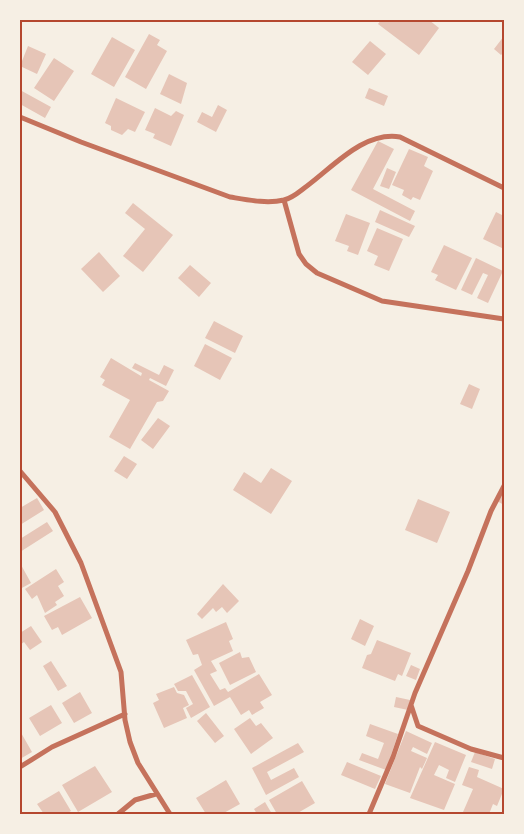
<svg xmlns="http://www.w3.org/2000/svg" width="524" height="834" viewBox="0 0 524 834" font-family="Commissioner,sans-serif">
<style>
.building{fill:#e6c5b7}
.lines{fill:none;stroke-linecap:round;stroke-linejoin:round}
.minor{stroke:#c5725c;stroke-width:5}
.neatline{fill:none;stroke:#b5482f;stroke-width:2}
</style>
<rect width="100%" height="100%" fill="#f6efe4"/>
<!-- building -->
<path class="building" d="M381 20H429L439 28 419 55 378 24Z
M149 34 160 40 157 45 167 51 146 89 125 77Z
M504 36V52L501 55 494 49Z
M112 37 135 50 114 87 91 74Z
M370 41 386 54 368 75 352 62Z
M28 46 46 54 37 74 20 66Z
M54 58 74 71 54 101 34 88Z
M169 74 187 83 181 104 160 94Z
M369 88 388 96 384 106 365 98Z
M20 90 51 107 45 118 20 104Z
M116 98 145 112 135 132 128 129 122 135 111 130V126L105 123Z
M218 105 227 110 216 132 197 122 202 112 212 117Z
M155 108 171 116 176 111 184 115 171 146 153 138 155 134 145 130Z
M378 141 394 149 373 189 415 211 410 221 351 190Z
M409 149 428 157 424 166 433 171 420 200 413 197 411 200 402 195 404 190 392 185Z
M387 168 396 172 389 189 380 186Z
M133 203 173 235 143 272 123 256 145 229 125 213Z
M380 210 415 226 409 237 375 222Z
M496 212 504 216V249L483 239Z
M346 214 370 223 358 255 347 251 349 246 335 241Z
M377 228 403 239 389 271 374 265 378 256 367 251Z
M444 245 472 258 456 290 435 280 438 275 431 272Z
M99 252 120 276 103 292 81 269Z
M476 258 503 271 488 303 477 298 488 275 483 273 472 295 461 290Z
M190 265 211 283 199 297 178 278Z
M214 321 243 336 235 353 205 338Z
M205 344 232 358 220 380 194 366Z
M111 358 141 376 142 373 132 368 135 363 159 375 164 365 174 370 166 386 150 378 149 380 169 391 163 401 157 402 130 449 109 437 130 400 102 385 105 380 100 377Z
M469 384 480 389 472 409 460 404Z
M158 418 170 426 153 449 141 440Z
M124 456 137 464 127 479 114 471Z
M271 468 292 481 271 514 233 490 244 472 261 483Z
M504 489V505L497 501Z
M37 498 44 510 20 525V508Z
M418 499 450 512 437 543 405 530Z
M47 522 53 531 20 552V539Z
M20 563 31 583 20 589Z
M56 569 64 582 58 586 64 596 55 602 57 605 45 613 37 595 32 599 25 589Z
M223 584 239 601 227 613 222 607 216 612 213 608 202 619 197 614Z
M80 597 92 618 62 635 58 627 52 630 44 616Z
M360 619 374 626 365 646 351 639Z
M226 622 233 639 229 641 233 651 211 661 217 671 210 674 220 690 225 688 228 692 259 674 272 695 260 702 264 708 252 715 249 710 241 715 230 697 214 706 194 670 202 665 198 654 193 655 186 640Z
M31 626 42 642 30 650 24 642 20 645V633Z
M377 640 411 653 402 676 398 674 395 681 362 668 367 655 371 654Z
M240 652 242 658 249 657 256 672 230 685 219 663Z
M51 661 67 686 58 691 43 666Z
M411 665 420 669 416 680 406 676Z
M192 675 210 707 191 718 186 708 193 704 186 691H178L174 684Z
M174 687 177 693 184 695 189 705 183 708 187 718 164 728 153 703 159 700 156 694Z
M80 692 92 713 74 723 62 703Z
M396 697 410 700 408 710 394 707Z
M51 705 62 723 40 736 29 718Z
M206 713 224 736 215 743 197 721Z
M250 718 256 726 261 723 273 738 251 754 234 729Z
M370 724 398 734 386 770 359 760 362 753 378 759 384 743 366 736Z
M20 731 32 752 20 759Z
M406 731 432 743 427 754 413 747 411 751 427 758 422 769 420 767 410 793 385 784Z
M435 742 466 755 455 782 446 778 449 770 439 765 434 775 455 784 444 810 410 798Z
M298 743 304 752 267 772 271 780 294 768 299 777 266 795 252 768Z
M475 752 495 759 492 769 471 762Z
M347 762 381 776 375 789 341 775Z
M95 766 112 792 78 812 62 785Z
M469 767 479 770 477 777 504 789 497 806 493 804 489 814 463 812 473 789 462 785Z
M226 780 240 804 222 814H206L196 798Z
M302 781 315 803 296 814H277L269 800Z
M59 791 71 811 66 814H44L37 804Z
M265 802 272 814H257L254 809Z"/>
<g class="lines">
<!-- minor -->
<path class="minor" d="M20 117 81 142 230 197C248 200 267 204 284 200 293 198 300 191 307 186 334 166 364 131 400 137L504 188
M284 200 299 254 306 264 317 273 382 301 504 319
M20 471 55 512 81 563 121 672 125 720 130 742 138 763 170 814
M411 705 418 726 471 749 504 758
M20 767 52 747 125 714
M118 814 135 800 156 794
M369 814 393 757 415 693 468 571 491 511 504 486"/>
</g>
<!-- border -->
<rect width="524" height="834" fill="none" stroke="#f6efe4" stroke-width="42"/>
<rect x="21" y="21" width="482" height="792" class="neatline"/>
</svg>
